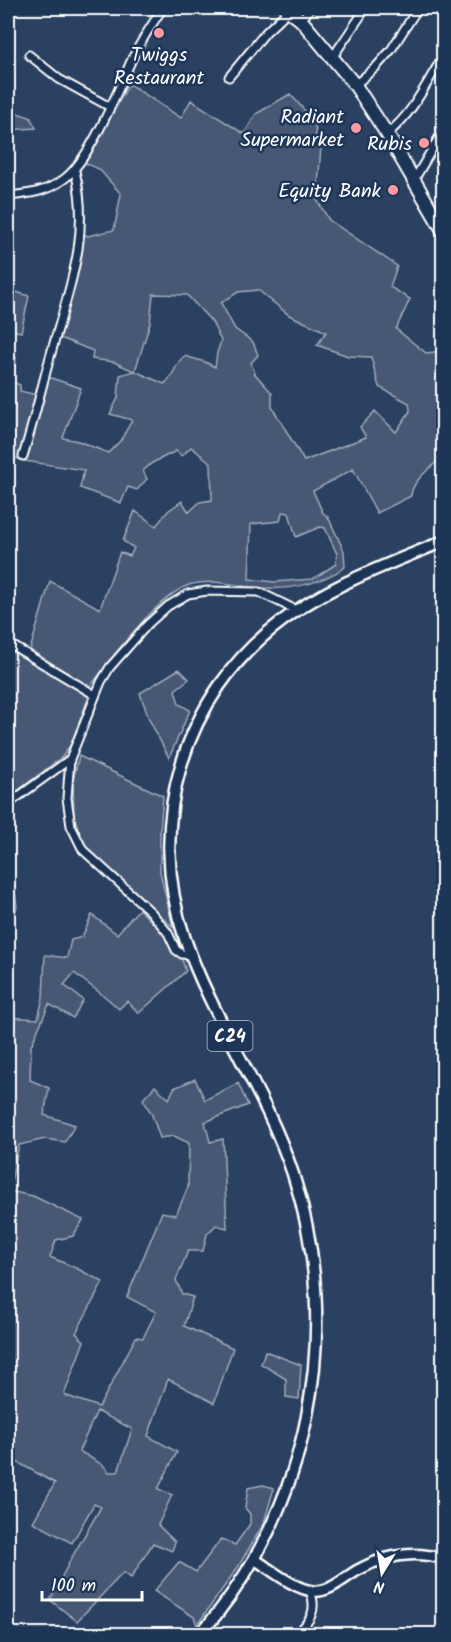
<svg xmlns="http://www.w3.org/2000/svg" width="451" height="1642" viewBox="0 0 451 1642" font-family="Kalam,sans-serif">
<style>
.green{fill:#465975;stroke:#a2acba;stroke-width:1.5;fill-rule:evenodd}
.lines{fill:none;stroke-linecap:round;stroke-linejoin:round}
.street-casing{stroke:#fff;stroke-width:11}
.secondary-casing{stroke:#fff;stroke-width:14}
.primary-casing{stroke:#fff;stroke-width:15}
.highway-casing{stroke:#fff;stroke-width:16}
.street{stroke:#1d3557;stroke-width:7}
.secondary{stroke:#1d3557;stroke-width:9}
.primary{stroke:#1d3557;stroke-width:10}
.highway{stroke:#1d3557;stroke-width:12}
.poi-dot{fill:#ff9aa2;stroke:#1d3557;stroke-width:2}
.labels{text-anchor:middle;stroke-width:5;stroke-linejoin:round;paint-order:stroke}
.shield{fill:#1d3557;stroke:#bbc2cd;stroke-width:1.5}
.shield-label{font-size:18px;font-weight:bold;fill:#fff}
.poi-label{font-size:20px;fill:#fff;stroke:#1d3557;text-anchor:end}
</style>
<rect width="100%" height="100%" fill="#2a4161"/>
<filter id="ink" filterUnits="userSpaceOnUse"><feTurbulence type="fractalNoise" baseFrequency=".0167" numOctaves="2"/><feDisplacementMap in="SourceGraphic" scale="12" xChannelSelector="R" yChannelSelector="G"/><feConvolveMatrix kernelMatrix="1 2 1 2 8 2 1 2 1" color-interpolation-filters="sRGB"/></filter>
<g filter="url(#ink)">
<!-- green -->
<path class="green" d="M129 84 181 118 191 100 244 134 256 114 290 94 315 122 316 140 321 146 317 200 329 220 397 266 390 287 410 299 396 329 426 353 443 351V456C432 467 412 480 411 496L377 513 353 469 313 491 323 513 328 517 344 551 345 567C316 587 283 591 249 587 229 584 209 579 189 585 157 596 111 659 90 687L30 650 50 581 100 609 120 552 130 556 134 548 123 541 135 511 156 526 168 511 182 501 189 512 200 502 212 500 211 463 191 447 182 456 176 451 152 463 143 471 147 479 137 490 128 487 121 503 80 488 84 470 24 461 48 377 81 388 63 438 78 441 108 453 121 440 132 420 110 414 118 398 120 375 134 371 114 362 92 359 93 351 58 337 80 263 83 234 88 236 114 230 121 194 99 169 85 163ZM258 290 289 315 326 332 317 345 348 356 371 357 379 387 409 403 410 411 396 432 375 411 360 427 366 437 304 461 272 407V393L255 374 251 363 258 355 253 342 235 329 221 303 238 292ZM153 294 187 295 212 322 221 341 217 353 215 367 205 362 185 356C174 363 175 377 164 384L135 371 150 323ZM282 512 289 513 296 537 320 527 325 528 337 554 336 564 313 579 274 582 249 579 251 524 280 521Z
M8 110 30 117 36 128 8 130Z
M8 270 14 272 10 290 29 296 21 332 8 329Z
M8 355 16 357 12 382 20 385V391L37 395 18 459 8 457Z
M8 648 89 696 71 744 62 757 8 798V730L12 725 8 722Z
M179 669 189 679 175 690 179 704 190 710 169 758 149 719 140 693Z
M79 756 163 796 160 830V872L173 927 99 861 82 842 74 815 73 780Z
M8 838 17 907 13 917 8 915Z
M139 909 163 933 172 953 182 960 186 971 139 1013 127 1001 119 1009 108 999 74 973 64 985 83 1000 73 1018 49 1004 31 1046 30 1080 49 1088 44 1115 75 1125 65 1142 45 1139 19 1145 9 1191 33 1196 83 1220 73 1236 56 1240 50 1257 76 1268 103 1282 76 1333 84 1341 64 1395 99 1407 136 1337 143 1338 156 1312 127 1297 162 1212 176 1215 188 1187 189 1143 174 1136 160 1138 152 1115 143 1099 155 1086 169 1099 174 1088 195 1079 205 1100 238 1083 248 1105 205 1122 210 1142 223 1139 227 1228 216 1225 207 1234 203 1251H188L176 1280 182 1294 193 1297 184 1326 233 1348 214 1403 168 1379 148 1436 177 1452 158 1489 172 1495 158 1525 175 1542 172 1551 153 1543 131 1578 123 1573 77 1621 50 1600 72 1557 101 1507 94 1504 72 1543 33 1522 55 1483 8 1457V1146L10 1145 8 1140V1017L38 1019 43 998 45 955 67 958 71 940 82 937 92 915 117 934ZM97 1411 132 1429 118 1472H109L103 1465 79 1451Z
M265 1351 301 1365 299 1399 286 1397V1379L261 1364Z
M263 1485 274 1488 264 1523 238 1567 197 1625 194 1617 154 1591 179 1562 196 1572 221 1539 235 1545 250 1524V1514L245 1508 248 1488Z"/>
<g class="lines">
<defs>
<path id="street" d="M301 20 311 8
M29 55 59 79 110 107
M332 58 366 8
M229 77 266 32 289 10
M355 85 376 67 391 50 418 8
M387 134C413 114 427 82 444 55
M414 180 444 129
M8 196C28 194 47 192 64 179 90 160 118 90 132 59 141 41 152 24 163 8
M23 456C34 421 42 385 52 350 69 289 91 235 75 171
M8 643 95 695
M8 804 70 759
M191 955 182 954 176 950 168 933 151 912 83 850 71 826 67 798 70 759 101 682 110 667 148 624 168 606 188 594 207 591 259 592 298 611
M297 1634C310 1621 318 1610 310 1591"/>
<path id="secondary" d="M256 1560C270 1569 296 1590 313 1591 330 1593 345 1577 358 1570 385 1555 414 1550 444 1559"/>
<path id="primary" d="M200 1634C310 1511 344 1330 293 1174 266 1092 213 1021 185 939 145 823 183 695 282 621 329 585 389 564 444 541"/>
<path id="highway" d="M286 8 301 20 355 85 387 134 444 232"/>
</defs>
<!-- street casing -->
<use href="#street" class="street-casing"/>
<!-- secondary casing -->
<use href="#secondary" class="secondary-casing"/>
<!-- primary casing -->
<use href="#primary" class="primary-casing"/>
<!-- highway casing -->
<use href="#highway" class="highway-casing"/>
<!-- street -->
<use href="#street" class="street"/>
<!-- secondary -->
<use href="#secondary" class="secondary"/>
<!-- primary -->
<use href="#primary" class="primary"/>
<!-- highway -->
<use href="#highway" class="highway"/>
</g>
</g>
<!-- markers -->
<g class="poi-dot">
<circle cx="159" cy="33" r="6"/>
<circle cx="356" cy="128" r="6"/>
<circle cx="424" cy="143" r="6"/>
<circle cx="393" cy="190" r="6"/>
</g>
<g class="labels">
<!-- shield labels -->
<rect class="shield" x="207.5" y="1021" width="45" height="30" rx="4.5"/>
<g class="shield-label">
<text x="230" y="1042">C24</text>
</g>
<!-- poi labels -->
<g class="poi-label">
<text x="159" y="61" text-anchor="middle">Twiggs<tspan x="159" dy="23">Restaurant</tspan></text>
<text x="344" y="123">Radiant<tspan x="344" dy="23">Supermarket</tspan></text>
<text x="412" y="150">Rubis</text>
<text x="381" y="197">Equity Bank</text>
</g>
</g>
<!-- margin -->
<rect width="451" height="1642" fill="none" stroke="#1d3557" stroke-width="30"/>
<rect x="15" y="15" width="421" height="1612" fill="none" stroke="#fff" stroke-width="2" filter="url(#ink)"/>
<!-- north arrow -->
<g transform="translate(382 1573) rotate(191)" stroke="#1d3557" stroke-width="4.5" paint-order="stroke">
<path d="M0-4.5L10 22L0 15L-10 22Z" fill="#ffffff"/>
<text y="-9" font-size="16" font-weight="bold" text-anchor="middle" fill="#ffffff">N</text>
</g>
<!-- scale -->
<path d="M42 1591v9h100v-9" fill="none" stroke="#ffffff" stroke-width="3"/>
<text x="51" y="1591" font-size="18" fill="#ffffff" stroke="#1d3557" stroke-width="4.5" paint-order="stroke">100 m</text>
</svg>
